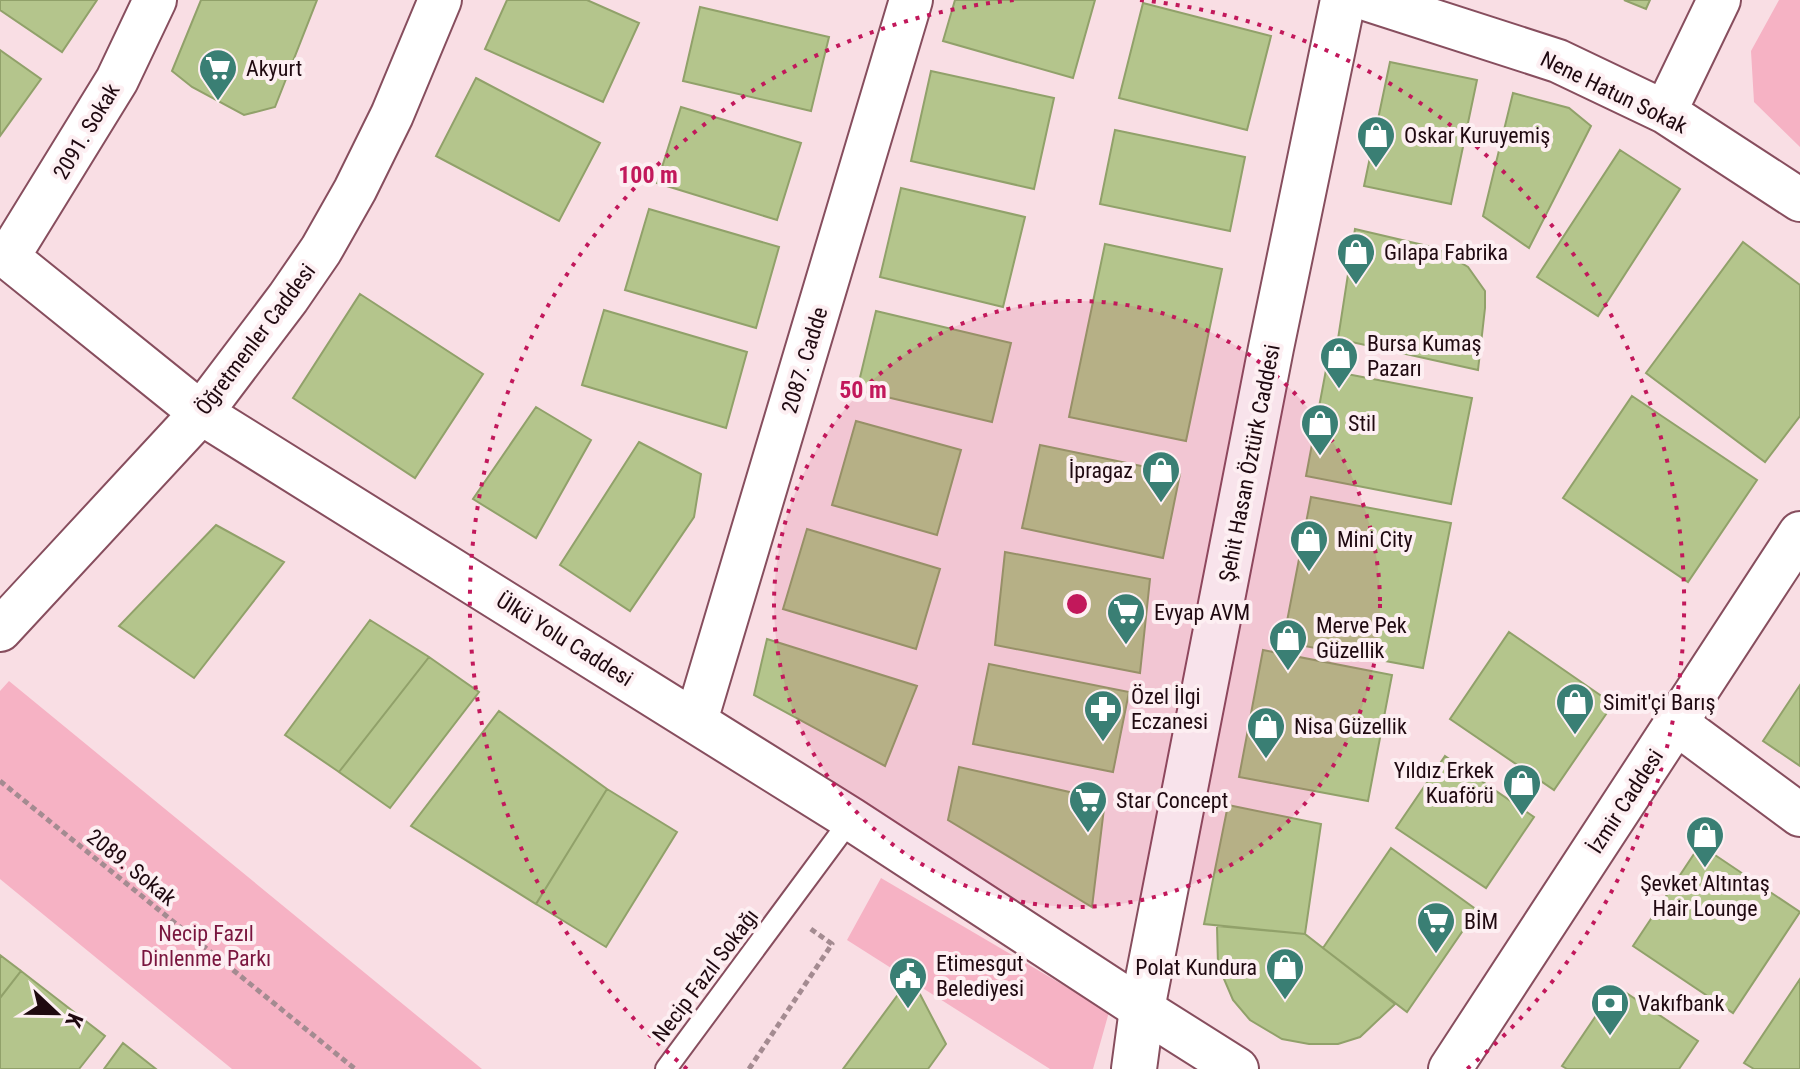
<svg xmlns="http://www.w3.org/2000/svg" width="1800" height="1069" viewBox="0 0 1800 1069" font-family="'Roboto Condensed',sans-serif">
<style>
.green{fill:#f6b2c4}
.building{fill:#b4c58c;stroke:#91a16a;stroke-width:2}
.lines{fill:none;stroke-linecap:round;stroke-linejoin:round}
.lane-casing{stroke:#874e5e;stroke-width:24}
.street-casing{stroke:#874e5e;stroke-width:46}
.secondary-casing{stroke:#874e5e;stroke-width:48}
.path{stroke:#a48b91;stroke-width:5;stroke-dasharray:6 4;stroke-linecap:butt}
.lane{stroke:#fff;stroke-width:20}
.street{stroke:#fff;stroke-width:42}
.secondary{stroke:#fff;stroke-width:44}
.ring{fill:none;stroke:#c2185b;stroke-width:4;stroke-dasharray:4 8}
.labels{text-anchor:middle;stroke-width:8;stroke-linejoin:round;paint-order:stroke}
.poi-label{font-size:22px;fill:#1f0910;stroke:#fdeff2;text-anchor:start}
.street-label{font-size:22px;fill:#1f0910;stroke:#fdeff2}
.park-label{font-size:22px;fill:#79153e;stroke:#fdeff2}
.centre{fill:#c2185b;stroke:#fdeff2;stroke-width:4}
.ring-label{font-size:24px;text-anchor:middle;font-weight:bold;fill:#c2185b;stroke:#fdeff2;stroke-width:8;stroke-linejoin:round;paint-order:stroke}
</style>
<rect width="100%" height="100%" fill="#f9dee4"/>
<!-- green -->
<path class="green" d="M1779 0H1800V147L1754 102 1751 51Z
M9 681 482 1069H232L0 879V691Z
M881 878 1109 1012 1093 1069H1050L847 940Z"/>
<!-- building -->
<path class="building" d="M0 0H97L62 52 0 10Z
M201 0H317L275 107 244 115 192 87 172 71Z
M507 0H587L639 23 603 102 485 49Z
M955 0H1095L1073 78 943 41Z
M1624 0H1650L1646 9Z
M1143 3 1271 36 1247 130 1119 98Z
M700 7 829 37 811 111 683 81Z
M0 50 41 79 0 136Z
M1390 62 1477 80 1451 204 1364 186Z
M931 71 1054 98 1034 189 911 161Z
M476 78 600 143 559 221 436 156Z
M1513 93 1569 108 1591 126 1529 248 1483 216Z
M681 107 801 143 777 220 657 183Z
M1115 130 1245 157 1230 231 1100 204Z
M1620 150 1680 189 1598 316 1537 277Z
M901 188 1025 217 1003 307 880 277Z
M649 209 779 247 756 328 625 290Z
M1355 229 1436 248 1468 267 1485 291V308L1478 370 1338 339Z
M1743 242 1800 285V416L1765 462 1646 373Z
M1105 244 1222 269 1186 441 1069 417Z
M360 294 483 374 415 478 293 398Z
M604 310 747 352 726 428 582 385Z
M876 311 1011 343 992 422 857 390Z
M1326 370 1472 398 1451 504 1306 476Z
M1632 396 1757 480 1688 582 1563 498Z
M536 407 591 440 536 538 473 499Z
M856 421 961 450 937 535 832 505Z
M639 442 701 474 694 517 630 611 560 565Z
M1040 445 1180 474 1163 558 1022 528Z
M1311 497 1451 523 1423 668 1283 642Z
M216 525 284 562 194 678 119 626Z
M807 529 940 569 916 649 783 609Z
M1005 552 1150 579 1140 673 995 645Z
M370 620 429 657 339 772 285 735Z
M1509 632 1613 704 1554 790 1450 719Z
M767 639 917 686 885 766 754 695Z
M1263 650 1392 675 1368 801 1239 777Z
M429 657 479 692 390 808 339 772Z
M989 664 1129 692 1113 772 973 744Z
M1800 685V766L1763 741Z
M499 711 607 789 536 904 411 826Z
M1445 756 1534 817 1486 888 1396 828Z
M959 767 1105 800 1092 907 948 820Z
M607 789 677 832 606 947 536 904Z
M1228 805 1321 824 1305 934 1204 924Z
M1700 845 1800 912 1733 1013 1633 946Z
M1391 848 1477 910 1407 1012 1323 948Z
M1217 926 1305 934 1395 1004 1360 1037 1338 1044H1309L1282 1039 1250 1020 1233 1000 1218 965Z
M0 955 21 971 0 998Z
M21 971 105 1036 79 1069H0V998Z
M911 977 946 1044 928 1069H843Z
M1800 979V1069H1754L1744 1063Z
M1616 986 1698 1041 1679 1069H1567L1562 1066Z
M123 1043 156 1069H104Z"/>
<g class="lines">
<defs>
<path id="lane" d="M666 1069 851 819"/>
<path id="street" d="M1369 0 1558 61 1665 112 1800 200
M1665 112 1719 0
M0 251 201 413 851 819 1142 1009 1237 1069
M8 257 117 80 155 0
M0 630 201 413 288 298 321 250 355 190 392 115 440 0
M696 721 911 0
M1676 723 1800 815
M1450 1069 1800 533"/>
<path id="secondary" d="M1134 1069 1142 1009 1271 348 1343 0"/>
</defs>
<!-- lane casing -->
<use href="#lane" class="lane-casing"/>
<!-- street casing -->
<use href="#street" class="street-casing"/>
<!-- secondary casing -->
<use href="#secondary" class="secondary-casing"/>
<!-- path -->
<path class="path" d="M0 781 355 1069
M749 1069 832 944 808 927"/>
<!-- lane -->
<use href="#lane" class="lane"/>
<!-- street -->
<use href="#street" class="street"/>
<!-- secondary -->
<use href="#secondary" class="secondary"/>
</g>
<!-- distance rings -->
<circle cx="1077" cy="604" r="303" fill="#c2185b" fill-opacity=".12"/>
<g class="ring">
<circle cx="1077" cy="604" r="303"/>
<path d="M687 1069A607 607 0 0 1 1014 0M1140 0A607 607 0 0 1 1467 1069"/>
</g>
<!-- icons -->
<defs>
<symbol id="supermarket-pin" viewBox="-11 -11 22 30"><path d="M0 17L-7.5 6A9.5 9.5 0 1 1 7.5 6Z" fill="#3a7f74" stroke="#fdeff2"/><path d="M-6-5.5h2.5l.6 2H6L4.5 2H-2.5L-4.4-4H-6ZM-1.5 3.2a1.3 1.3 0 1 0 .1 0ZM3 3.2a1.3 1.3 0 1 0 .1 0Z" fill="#fff"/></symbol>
<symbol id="shop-pin" viewBox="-11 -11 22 30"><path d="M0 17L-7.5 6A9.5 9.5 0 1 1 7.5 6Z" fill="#3a7f74" stroke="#fdeff2"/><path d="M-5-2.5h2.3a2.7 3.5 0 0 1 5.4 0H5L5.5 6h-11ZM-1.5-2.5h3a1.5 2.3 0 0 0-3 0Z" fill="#fff"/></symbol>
<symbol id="pharmacy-pin" viewBox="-11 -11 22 30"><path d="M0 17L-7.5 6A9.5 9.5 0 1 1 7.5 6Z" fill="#3a7f74" stroke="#fdeff2"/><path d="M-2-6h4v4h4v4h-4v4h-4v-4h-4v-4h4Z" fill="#fff"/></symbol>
<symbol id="civic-pin" viewBox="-11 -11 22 30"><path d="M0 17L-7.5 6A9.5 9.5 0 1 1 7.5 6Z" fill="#3a7f74" stroke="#fdeff2"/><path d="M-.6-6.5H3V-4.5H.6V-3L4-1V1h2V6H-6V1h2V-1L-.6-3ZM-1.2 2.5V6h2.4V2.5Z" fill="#fff"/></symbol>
<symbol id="bank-pin" viewBox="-11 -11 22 30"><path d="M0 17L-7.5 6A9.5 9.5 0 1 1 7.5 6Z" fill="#3a7f74" stroke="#fdeff2"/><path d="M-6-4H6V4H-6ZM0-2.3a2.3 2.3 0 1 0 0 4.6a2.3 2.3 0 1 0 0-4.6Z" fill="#fff"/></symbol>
</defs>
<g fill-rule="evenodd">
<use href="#supermarket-pin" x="196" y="46" width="44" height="60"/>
<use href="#shop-pin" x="1354" y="113" width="44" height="60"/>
<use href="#shop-pin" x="1334" y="230" width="44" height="60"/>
<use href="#shop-pin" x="1317" y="334" width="44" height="60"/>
<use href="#shop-pin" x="1298" y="401" width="44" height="60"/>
<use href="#shop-pin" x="1139" y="448" width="44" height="60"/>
<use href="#shop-pin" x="1287" y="517" width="44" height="60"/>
<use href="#supermarket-pin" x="1104" y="590" width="44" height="60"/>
<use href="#shop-pin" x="1266" y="616" width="44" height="60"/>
<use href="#shop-pin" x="1553" y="680" width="44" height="60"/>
<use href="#pharmacy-pin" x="1081" y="687" width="44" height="60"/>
<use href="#shop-pin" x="1244" y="704" width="44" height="60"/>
<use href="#shop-pin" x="1500" y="761" width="44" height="60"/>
<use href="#supermarket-pin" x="1066" y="778" width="44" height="60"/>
<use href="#shop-pin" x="1683" y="813" width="44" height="60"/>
<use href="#supermarket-pin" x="1414" y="899" width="44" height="60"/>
<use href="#shop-pin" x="1263" y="945" width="44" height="60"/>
<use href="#civic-pin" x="886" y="954" width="44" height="60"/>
<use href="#bank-pin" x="1588" y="981" width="44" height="60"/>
</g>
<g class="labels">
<!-- poi labels -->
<g class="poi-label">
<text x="246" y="76">Akyurt</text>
<text x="1404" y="143">Oskar Kuruyemiş</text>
<text x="1384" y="260">Gılapa Fabrika</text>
<text x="1367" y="351">Bursa Kumaş<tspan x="1367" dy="25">Pazarı</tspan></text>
<text x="1348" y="431">Stil</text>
<text x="1133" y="478" text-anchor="end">İpragaz</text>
<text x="1337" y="547">Mini City</text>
<text x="1154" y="620">Evyap AVM</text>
<text x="1316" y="633">Merve Pek<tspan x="1316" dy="25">Güzellik</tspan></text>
<text x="1131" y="704">Özel İlgi<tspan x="1131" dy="25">Eczanesi</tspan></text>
<text x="1603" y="710">Simit'çi Barış</text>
<text x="1294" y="734">Nisa Güzellik</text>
<text x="1494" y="778" text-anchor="end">Yıldız Erkek<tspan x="1494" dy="25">Kuaförü</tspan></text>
<text x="1116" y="808">Star Concept</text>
<text x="1705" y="891" text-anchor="middle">Şevket Altıntaş<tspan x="1705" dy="25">Hair Lounge</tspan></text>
<text x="1464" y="929">BİM</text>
<text x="936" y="971">Etimesgut<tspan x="936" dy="25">Belediyesi</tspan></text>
<text x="1257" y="975" text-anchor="end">Polat Kundura</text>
<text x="1638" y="1011">Vakıfbank</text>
</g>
<!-- street labels -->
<g class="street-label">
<text transform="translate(1614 92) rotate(26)" y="8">Nene Hatun Sokak</text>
<text transform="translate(86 131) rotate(-59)" y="8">2091. Sokak</text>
<text transform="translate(255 339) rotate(-53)" y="8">Öğretmenler Caddesi</text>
<text transform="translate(804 360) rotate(-73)" y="8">2087. Cadde</text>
<text transform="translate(1249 463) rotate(-79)" y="8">Şehit Hasan Öztürk Caddesi</text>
<text transform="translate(565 639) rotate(32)" y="8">Ülkü Yolu Caddesi</text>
<text transform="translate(1625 801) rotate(-57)" y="8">İzmir Caddesi</text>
<text transform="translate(132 867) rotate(39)" y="8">2089. Sokak</text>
<text transform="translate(705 975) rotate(-53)" y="8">Necip Fazıl Sokağı</text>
</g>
<!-- park labels -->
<g class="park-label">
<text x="206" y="941">Necip Fazıl<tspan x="206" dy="25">Dinlenme Parkı</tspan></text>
</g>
</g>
<circle cx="1077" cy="604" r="12" class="centre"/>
<g class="ring-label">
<text x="648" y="183">100 m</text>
<text x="863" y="398">50 m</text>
</g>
<!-- north arrow -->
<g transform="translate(56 1013) rotate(112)" stroke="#fdeff2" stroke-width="6" paint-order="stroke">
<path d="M0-6L14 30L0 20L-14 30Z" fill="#1f0910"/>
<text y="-12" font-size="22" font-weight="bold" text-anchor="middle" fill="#1f0910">K</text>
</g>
</svg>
